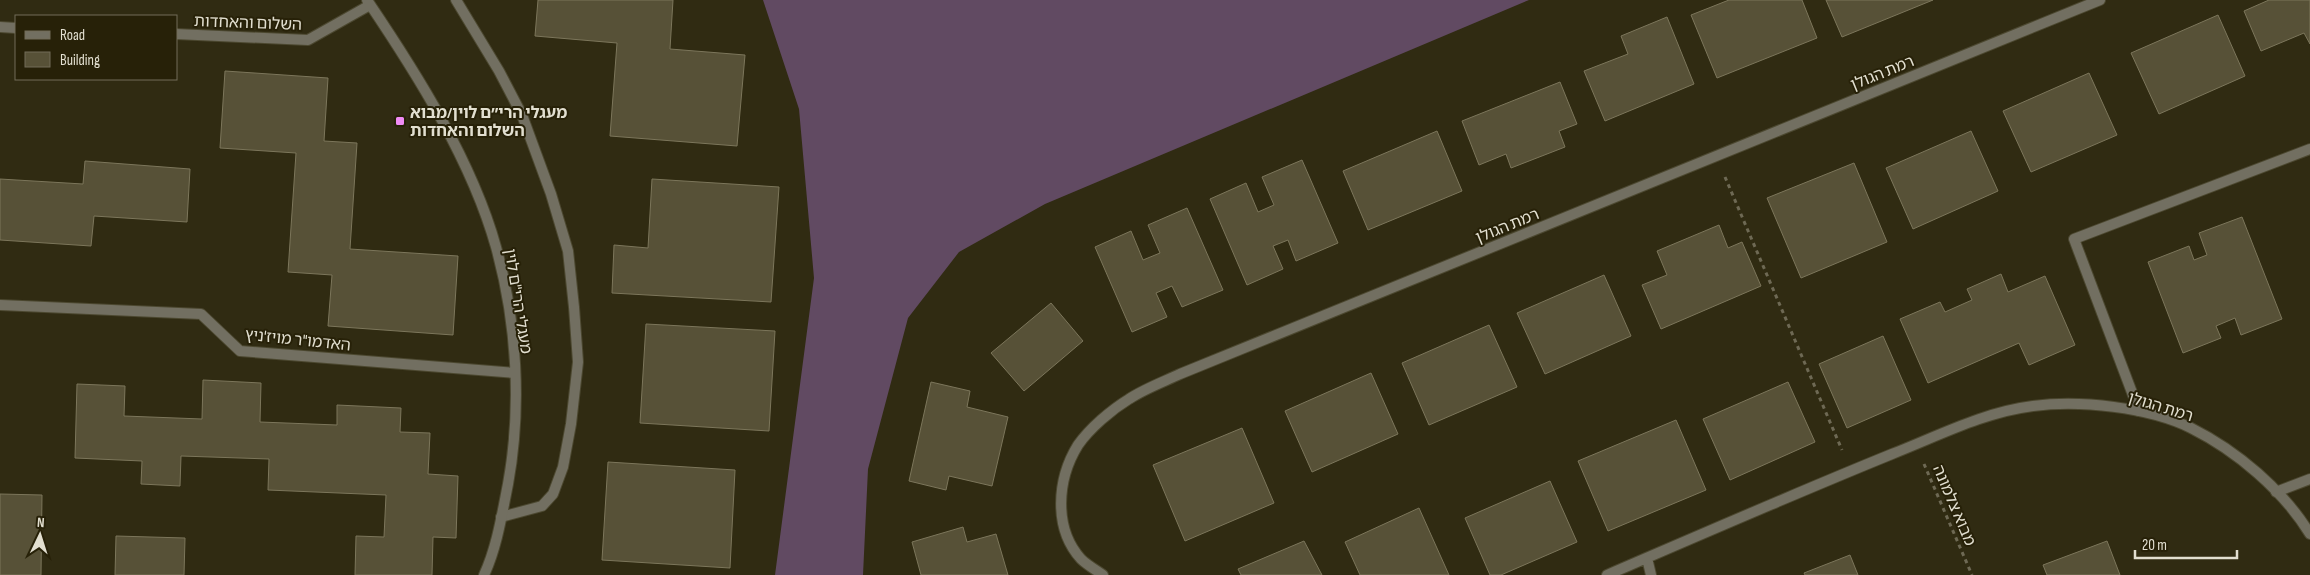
<svg xmlns="http://www.w3.org/2000/svg" width="2310" height="575" viewBox="0 0 2310 575" font-family="'Sofia Sans Condensed','Noto Sans Hebrew',sans-serif">
<style>
.forest{fill:#614a62}
.building{fill:#575137;stroke:#7c765b}
.lines{fill:none;stroke-linecap:round;stroke-linejoin:round}
.lane-casing{stroke:#4c4830;stroke-width:12}
.street-casing{stroke:#4c4830;stroke-width:12}
.path{stroke:#6e6954;stroke-width:3;stroke-dasharray:4 4;stroke-linecap:butt}
.lane{stroke:#726f61;stroke-width:10}
.street{stroke:#726f61;stroke-width:10}
.poi-dot{fill:#f08bf5;stroke:#272108;stroke-width:2}
.labels{text-anchor:middle;stroke-width:4;stroke-linejoin:round;paint-order:stroke}
.street-label{font-size:16px;fill:#e2dfd0;stroke:#272108}
.poi-label{font-size:16px;font-weight:bold;fill:#e2dfd0;stroke:#272108;text-anchor:start}
</style>
<rect width="100%" height="100%" fill="#302b12"/>
<!-- forest -->
<path class="forest" d="M763 0H1529L1045 204 959 252 908 318 868 469 863 575H775L814 278 799 109Z"/>
<!-- building -->
<path class="building" d="M538 0H673L670 49 745 55 737 146 610 136 617 43 535 36Z
M1729 0H1802L1817 38 1717 78 1691 15Z
M1826 0H1933L1842 37Z
M2269 0H2310V44L2304 33 2261 51 2244 11Z
M2218 15 2245 76 2159 114 2131 53Z
M1667 17 1694 84 1605 121 1584 71 1628 54 1621 36Z
M225 71 328 78 324 141 357 143 350 249 458 256 453 335 328 326 332 275 288 272 296 153 220 148Z
M2089 73 2117 135 2031 172 2003 111Z
M1560 82 1577 124 1559 131 1565 147 1511 168 1506 154 1479 165 1462 121Z
M1437 131 1462 191 1368 230 1343 171Z
M1971 131 1998 191 1913 229 1886 168Z
M1302 160 1338 243 1296 261 1288 240 1273 246 1283 269 1247 285 1210 199 1246 183 1258 212 1274 205 1262 177Z
M85 161 190 169 187 222 94 216 91 246 0 240V179L83 184Z
M1854 163 1887 242 1801 278 1767 198Z
M652 179 779 187 771 302 612 293 614 245 648 248Z
M1187 208 1223 290 1182 307 1172 286 1156 293 1167 317 1132 332 1095 247 1131 231 1143 260 1160 253 1148 225Z
M2242 217 2282 319 2241 335 2235 318 2216 326 2221 338 2183 353 2148 262 2189 246 2194 260 2207 255 2199 233Z
M1719 225 1728 248 1742 242 1761 286 1661 329 1642 285 1667 275 1657 251Z
M2001 274 2008 292 2045 276 2075 345 2029 365 2019 343 1928 383 1900 319 1940 302 1945 312 1972 300 1967 289Z
M1604 275 1631 336 1545 374 1517 313Z
M1051 303 1083 341 1024 391 991 353Z
M646 324 775 331 769 431 640 423Z
M1489 325 1517 387 1429 425 1402 363Z
M1883 336 1911 400 1847 428 1819 364Z
M1371 373 1398 434 1312 472 1285 411Z
M203 380 261 383 260 422 337 425V405L401 408 400 432 430 433 428 474 458 476 456 538 433 537 432 575H355L356 536 384 537 386 495 268 490 269 459 181 456 180 486 141 484 142 461 75 458 77 384 125 386 124 416 202 419Z
M931 382 970 391 967 407 1008 417 992 486 949 476 946 490 909 481Z
M1788 382 1815 442 1730 480 1703 419Z
M1676 420 1706 490 1608 531 1578 461Z
M1242 428 1274 503 1185 541 1153 465Z
M608 462 735 470 730 568 602 560Z
M1550 481 1577 542 1501 575H1490L1465 518Z
M0 494 42 495 41 575H0Z
M1419 508 1449 575H1360L1345 542Z
M963 527 967 542 996 534 1008 575H921L912 542Z
M116 536 185 538 184 575H115Z
M1304 541 1322 575H1241L1238 569Z
M2107 541 2120 575H2047L2043 565Z
M1850 555 1858 575H1805L1804 573Z"/>
<g class="lines">
<defs>
<path id="lane" d="M456 0 499 71 522 115 551 194 568 251 574 307 578 362 571 424 563 467 553 494 542 506 501 517
M2139 411 2074 239 2310 149
M2276 492 2310 479"/>
<path id="street" d="M367 0C417 74 472 161 496 247 517 323 522 407 508 484 502 514 497 547 484 575
M0 27 16 28
M176 34 308 40 370 5
M0 305 201 314 240 351 515 373
M1647 558 1651 575
M1103 575C1096 570 1087 565 1081 559 1053 528 1057 479 1078 445 1090 428 1111 410 1129 399 1144 389 1163 382 1180 374L2100 0
M1607 575C1702 534 1796 493 1892 454 1938 436 1984 412 2033 406 2080 400 2148 407 2191 428 2237 451 2283 490 2310 534"/>
</defs>
<!-- lane casing -->
<use href="#lane" class="lane-casing"/>
<!-- street casing -->
<use href="#street" class="street-casing"/>
<!-- path -->
<path class="path" d="M1725 177 1842 450
M1924 464 1972 575"/>
<!-- lane -->
<use href="#lane" class="lane"/>
<!-- street -->
<use href="#street" class="street"/>
</g>
<!-- markers -->
<rect class="poi-dot" x="395" y="116" width="10" height="10" rx="2.5"/>
<g class="labels">
<!-- street labels -->
<g class="street-label">
<text transform="translate(248 22) rotate(2)" y="6">השלום והאחדות</text>
<text transform="translate(1882 72) rotate(-22)" y="6">רמת הגולן</text>
<text transform="translate(1507 225) rotate(-22)" y="6">רמת הגולן</text>
<text transform="translate(519 301) rotate(81)" y="6">מעגלי הרי''ם לוין</text>
<text transform="translate(298 339) rotate(6)" y="6">האדמו"ר מויז'ניץ</text>
<text transform="translate(2161 406) rotate(17)" y="6">רמת הגולן</text>
<text transform="translate(1955 505) rotate(67)" y="6">מבוא צלמונה</text>
</g>
<!-- poi labels -->
<g class="poi-label">
<text x="410" y="118">מעגלי הרי״ם לוין/מבוא<tspan x="410" dy="18">השלום והאחדות</tspan></text>
</g>
</g>
<!-- legend -->
<rect x="15" y="15" width="162" height="65" fill="#272108" stroke="#726d58"/>
<rect x="25" y="31" width="25" height="8" fill="#726f61" stroke="#726d58"/>
<text x="60" y="40" font-size="15" fill="#e2dfd0">Road</text>
<rect x="25" y="52" width="25" height="15" fill="#575137" stroke="#726d58"/>
<text x="60" y="65" font-size="15" fill="#e2dfd0">Building</text>
<!-- north arrow -->
<g transform="translate(40 535) rotate(4)" stroke="#272108" stroke-width="4" paint-order="stroke">
<path d="M0-4L9 19L0 12L-9 19Z" fill="#e2dfd0"/>
<text y="-8" font-size="14" font-weight="bold" text-anchor="middle" fill="#e2dfd0">N</text>
</g>
<!-- scale -->
<path d="M2135 550v8h102v-8" fill="none" stroke="#e2dfd0" stroke-width="2.5"/>
<text x="2142" y="550" font-size="15" fill="#e2dfd0" stroke="#272108" stroke-width="4" paint-order="stroke">20 m</text>
</svg>
